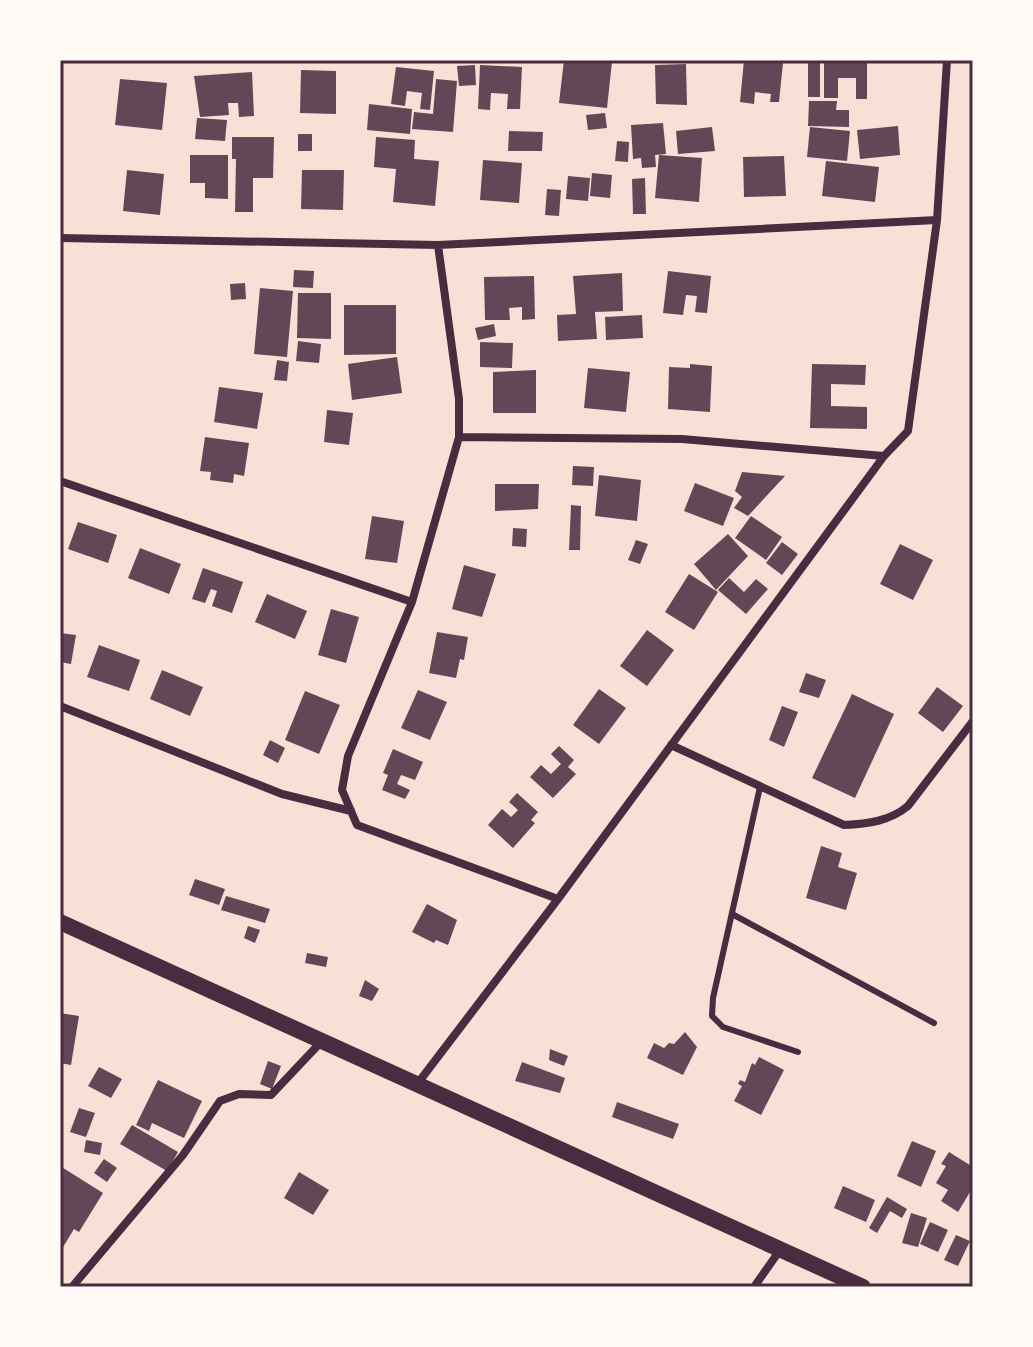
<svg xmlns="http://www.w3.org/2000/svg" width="1033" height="1347" viewBox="0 0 1033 1347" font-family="'Playfair Display',serif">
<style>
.building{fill:#644757}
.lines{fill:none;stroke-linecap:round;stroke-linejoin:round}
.service{stroke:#4a2c40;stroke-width:6}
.minor{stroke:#4a2c40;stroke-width:8}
.secondary{stroke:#4a2c40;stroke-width:16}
.neatline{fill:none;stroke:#4a2c40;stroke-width:3}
</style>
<rect width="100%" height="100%" fill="#f7e1d7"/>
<!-- building -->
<path class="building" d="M564 60 612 62 607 108 559 103Z
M744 60 783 63 779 102H770L771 94 755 92 754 104 740 102Z
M808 60H820V97H808Z
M824 60H867V99H856V78H838V98H824Z
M686 64 687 105 656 104 655 65Z
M475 65 476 85 459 86 457 66Z
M480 65 522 67 520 109H507L508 94 491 93 490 110 478 109Z
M396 67 434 71 430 110 420 109 422 93 407 91 405 106 391 104Z
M301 70 336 71V114L300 113Z
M252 72 254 116 239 117 238 103H228L229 115 200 117 194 76Z
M120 79 167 83 162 130 115 125Z
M436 79 457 81 453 132 412 129 414 112 433 114Z
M809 101H837L836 110H849V127L808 126Z
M369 104 412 109 410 134 367 130Z
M605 113 607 128 588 130 586 115Z
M197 118 227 120 225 141 195 139Z
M663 123 666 154 655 155 656 167 642 168 641 158 633 159 631 125Z
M898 126 900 155 860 159 857 130Z
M712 127 715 151 678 154 676 131Z
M810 127 850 131 847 161 807 157Z
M509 131 543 132 542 151H508Z
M298 134H312V151H298Z
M232 137H274L273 178H253V212H235L236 159H232Z
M376 137 415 140 414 159 439 161 435 206 393 202 396 169 374 167Z
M617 141 629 142 628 162 615 161Z
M190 155H228V199L205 198V183H190Z
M659 155 702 158 699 202 655 198Z
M784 156 786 196 744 197 743 157Z
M483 160 522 163 519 203 480 200Z
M826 161 879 167 875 202 822 196Z
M127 170 164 174 160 215 123 211Z
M302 170H344L343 210 301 209Z
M592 173 612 175 610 198 590 196Z
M568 176 590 178 588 201 566 199Z
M645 178 646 214H633L632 179Z
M547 189 561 190 559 216 545 215Z
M294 270 314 271 313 288 293 287Z
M668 271 711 276 707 313 695 312 697 296 686 295 683 315 663 313Z
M622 273 623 311 595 312 597 339 558 341 557 315 576 314 573 276Z
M534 276 535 319 522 320V307L509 308 510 320H485L484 277Z
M245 283 246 299 231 300 230 284Z
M260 288 293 291 287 357 254 354Z
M298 293H331V339L297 338Z
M344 305H396V354L344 355Z
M642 315 643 338 606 340 605 317Z
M494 324 496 336 478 340 475 328Z
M298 341 321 344 319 363 296 361Z
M480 342 513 343 512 368 480 367Z
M397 357 402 393 352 400 348 364Z
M277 360 289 362 287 381 274 380Z
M690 364 712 366 710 412 668 409 669 367 690 368Z
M812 364 866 365 865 385 831 384V406L867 407V429L810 428Z
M588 368 630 372 626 412 584 408Z
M536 370V413H493V372Z
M219 387 263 393 257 429 214 422Z
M327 410 353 413 349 445 324 442Z
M205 437 249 443 244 476 234 474 233 483 210 480 211 472 200 471Z
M573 466 594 467 593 486 572 485Z
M742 472 785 476 748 516 734 508 742 497 735 491Z
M599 475 641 480 637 521 595 516Z
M695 483 734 498 723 526 684 511Z
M495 484H539L538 509 495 511Z
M571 505 581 506 580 550H569Z
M372 516 404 521 397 563 365 559Z
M751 516 782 537 766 560 735 538Z
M78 522 117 535 108 563 68 549Z
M513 528 527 529 526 547 512 546Z
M728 534 748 556 716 590 694 564Z
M636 540 648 544 640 564 628 560Z
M782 542 798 554 782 575 766 563Z
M900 544 933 560 913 600 880 584Z
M140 548 181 564 169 594 128 578Z
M464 565 496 574 482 617 452 609Z
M203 568 243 582 232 613 212 606 217 591 211 589 205 603 192 599Z
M689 574 718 592 694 630 665 612Z
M729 578 744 592 756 579 768 589 746 614 718 590Z
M267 594 307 611 295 639 255 622Z
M331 609 359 617 346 663 318 655Z
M647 630 674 650 647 686 620 666Z
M437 632 468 637 464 660 460 659 456 678 429 673Z
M60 633 76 635 71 664 60 662Z
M99 645 140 660 129 691 87 677Z
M162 670 203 687 190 716 150 699Z
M806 673 826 680 819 698 799 692Z
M937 687 963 706 943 732 918 713Z
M599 689 626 708 599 744 573 725Z
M418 690 447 702 430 740 401 728Z
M305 691 340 705 319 754 285 740Z
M852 694 894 714 855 798 812 778Z
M782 706 798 712 784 747 769 740Z
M270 740 285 748 278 763 263 755Z
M559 746 574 760 568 767 576 774 553 798 530 777 541 765 551 774 561 764 551 754Z
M393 749 423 762 415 780 401 775 397 784 410 790 405 799 382 790 388 775 383 773Z
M517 793 538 812 531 820 535 823 513 848 488 825 502 809 511 817 518 810 509 802Z
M821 846 842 853 838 867 857 873 846 910 806 898Z
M195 879 225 889 219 905 189 895Z
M226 896 270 909 265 923 221 910Z
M427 904 457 920 448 945 436 940 434 943 412 932Z
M248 926 260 930 255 943 244 938Z
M307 953 328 957 326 967 305 963Z
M365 980 379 989 372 1001 359 996Z
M60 1013 79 1016 71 1065 60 1063Z
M685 1032 697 1047 683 1075 647 1058 654 1043 664 1048 669 1043 674 1044Z
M550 1049 568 1056 564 1066 549 1060Z
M759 1057 784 1070 761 1115 734 1101 742 1086 738 1084 740 1080 745 1082 752 1063 755 1065Z
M268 1061 281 1066 272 1089 260 1084Z
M522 1062 565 1078 560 1093 515 1081Z
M99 1067 122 1079 111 1098 88 1086Z
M158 1080 202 1101 184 1138 152 1123 149 1131 136 1125Z
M617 1102 679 1124 673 1139 612 1117Z
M79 1108 95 1113 86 1137 70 1132Z
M132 1125 178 1152 167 1171 120 1144Z
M86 1140 102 1143 100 1155 84 1152Z
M912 1141 936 1151 921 1187 897 1176Z
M949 1152 973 1167 970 1181 973 1187 958 1212 941 1201 948 1190 936 1183 946 1166 941 1164Z
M104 1159 117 1168 107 1182 94 1173Z
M60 1166 103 1193 79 1232 74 1229 60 1252Z
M299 1172 329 1190 313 1215 284 1198Z
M843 1186 875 1200 866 1222 834 1208Z
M887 1197 907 1209 902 1218 890 1211 877 1233 869 1228Z
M911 1213 927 1218 918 1247 902 1243Z
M930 1222 948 1230 938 1252 920 1244Z
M956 1235 970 1241 958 1266 944 1260Z"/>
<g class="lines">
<!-- service -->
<path class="service" d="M760 787 713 998 712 1016 723 1027 798 1052
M732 914 934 1023"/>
<!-- minor -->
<path class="minor" d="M60 238 438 245 937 220
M438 245 459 399V437L412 602 348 756 342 790 357 825 558 899
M459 437 682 439 884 456
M60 481 412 602
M60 706 282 794 351 811
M671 745 844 825C868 824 890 821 908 806L973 721
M418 1083 558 899 884 456 908 431 937 220 947 60
M72 1287 183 1155 220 1101 239 1094 271 1095 322 1041
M754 1287 780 1250"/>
<!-- secondary -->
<path class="secondary" d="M60 922 863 1287"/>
</g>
<!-- border -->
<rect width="1033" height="1347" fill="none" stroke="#fffaf5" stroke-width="124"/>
<rect x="62" y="62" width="909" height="1223" class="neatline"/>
</svg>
